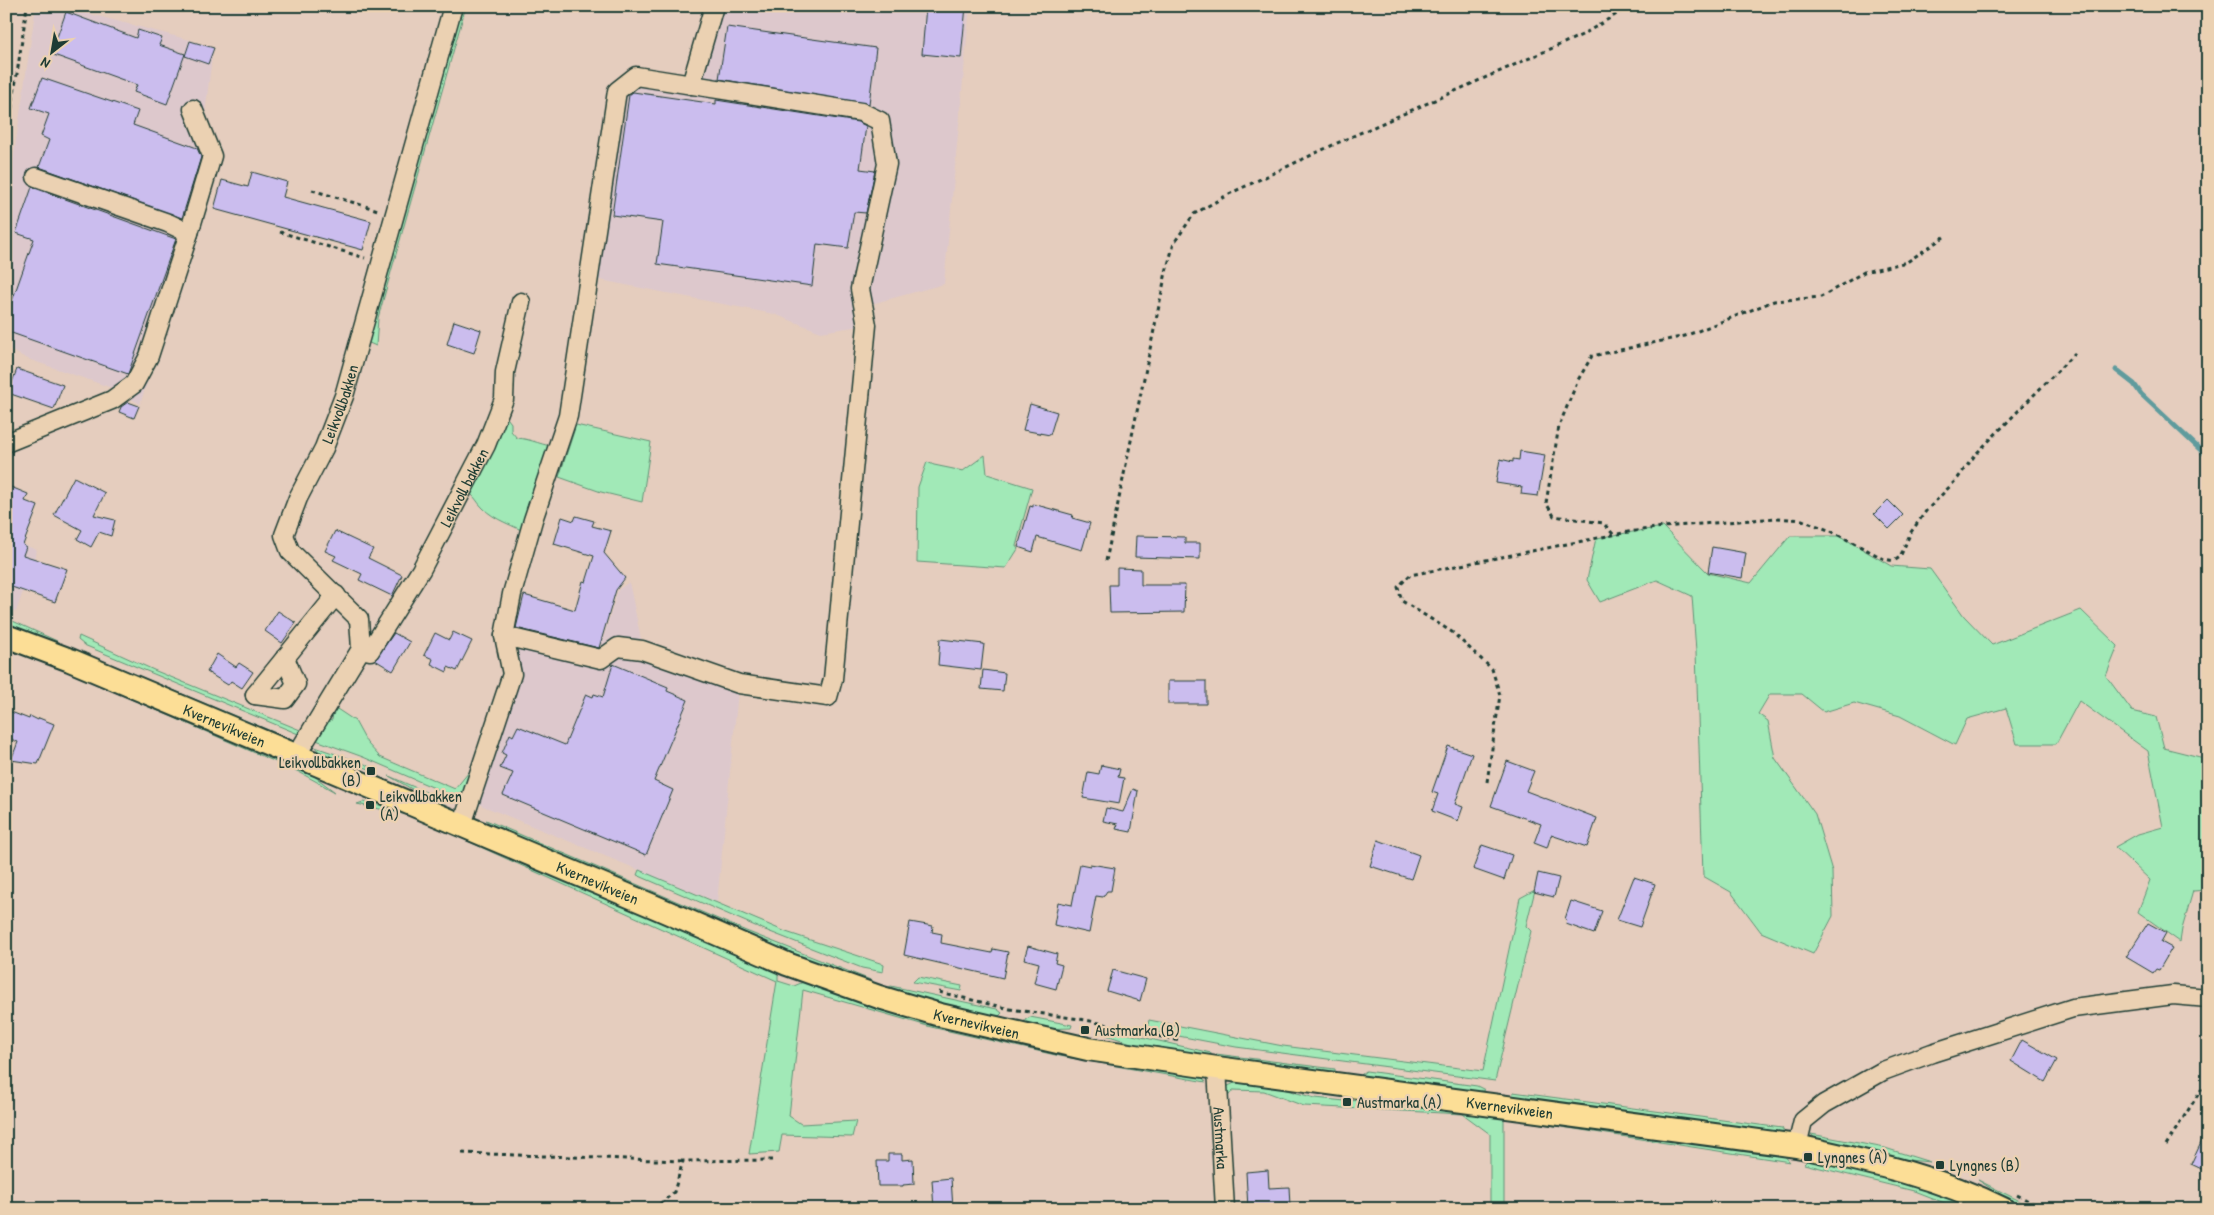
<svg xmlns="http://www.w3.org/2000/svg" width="2214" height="1215" viewBox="0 0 2214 1215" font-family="'Patrick Hand',sans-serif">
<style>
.built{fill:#ddc8cc}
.green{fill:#a1e9b7;stroke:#609376}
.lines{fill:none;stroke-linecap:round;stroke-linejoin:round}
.stream{stroke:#5f9b9d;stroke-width:5}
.building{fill:#cbbdee;stroke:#1f3d34}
.minor-casing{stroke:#1f3d34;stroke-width:21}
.major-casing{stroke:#1f3d34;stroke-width:26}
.path{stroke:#1f3d34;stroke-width:3;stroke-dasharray:4 4;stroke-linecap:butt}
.minor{stroke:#ebd1b2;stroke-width:18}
.major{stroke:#fcde96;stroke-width:22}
.poi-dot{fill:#1f3d34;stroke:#ebd1b2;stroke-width:2}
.labels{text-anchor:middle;stroke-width:4.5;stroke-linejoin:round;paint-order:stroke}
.street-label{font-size:16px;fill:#1f3d34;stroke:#ebd1b2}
.poi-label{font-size:16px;fill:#1f3d34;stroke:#ebd1b2;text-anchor:start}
</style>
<rect width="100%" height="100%" fill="#e5cdbe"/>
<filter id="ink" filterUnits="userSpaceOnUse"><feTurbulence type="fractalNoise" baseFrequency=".02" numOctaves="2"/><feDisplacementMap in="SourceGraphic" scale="10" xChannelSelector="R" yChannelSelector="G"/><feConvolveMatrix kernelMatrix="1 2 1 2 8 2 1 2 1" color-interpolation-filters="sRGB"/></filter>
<g filter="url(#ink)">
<!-- built -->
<path class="built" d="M36 6H59L190 40 213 48 205 114 222 159 140 404 112 388 28 359 6 348V208Z
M714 6H970L944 284 864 306 867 325 821 332 774 314 590 278 617 91 636 76 691 85Z
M6 538 37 550 16 612 6 608Z
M629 582 641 639 739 682 717 902 471 801 512 674 505 626 598 654 618 590Z"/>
<!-- green -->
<path class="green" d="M453 6H466L378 318 376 346 367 342Z
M500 409 511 423V431L517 438C532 439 543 446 558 447L529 534C515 526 494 520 483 508 474 499 477 497 463 489Z
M576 425 651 442 642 502 601 492 559 477Z
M985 455 987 474 1032 488 1016 546 1018 549 1006 568 917 562 918 487 927 462 934 465 963 471Z
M1663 527 1708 573 1751 583 1790 536H1840L1891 566 1930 569 1964 616 1992 645 2081 610 2118 646 2106 676 2132 711 2156 717 2164 748 2208 759V890L2193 891 2182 929 2180 942 2138 912 2150 880 2115 847 2138 834 2163 827 2148 751 2079 701 2056 744H2017L2006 708 1967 719 1955 745 1900 716 1854 703 1824 712 1802 694H1770L1758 714 1768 721 1775 758 1815 814 1832 871 1833 916 1813 954 1761 932 1731 892 1703 876 1696 651 1692 596 1657 580 1600 602 1587 580 1596 538Z
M6 618 57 641 56 645 6 627Z
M79 636 156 671 310 734 308 738 84 645 78 640Z
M82 652 290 739H281L81 656Z
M82 674 301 766 335 792 299 772 80 677Z
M334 707 355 721 367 743 380 757 455 789 469 772 473 773 467 789 455 797 363 757 316 740 324 722 332 720Z
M315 747 365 764 375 771 358 765 324 758Z
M389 776 446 801 440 805Z
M363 802 406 810 771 965 778 973V981L794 986 808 980 1201 1076 1206 1082 1060 1056 931 1027 803 990 789 1116 801 1124 856 1121 852 1137 782 1135 779 1152 749 1154 777 981 412 816 357 804Z
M486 820 746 931 873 981 866 983 800 959 499 831Z
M639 870 786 932 880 963 884 965 883 972 862 968 760 928 637 875Z
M1535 890 1526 926 1531 931 1495 1081 1236 1047 1147 1030 1149 1020 1283 1046 1483 1071 1520 898Z
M918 977 962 986 961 991 913 982Z
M891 986 997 1009 1002 1013 997 1018H989L888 988Z
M1030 1017 1072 1025 1071 1028 1043 1029 1025 1024V1020Z
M1107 1029 1211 1053 1209 1059 1160 1052 1106 1035Z
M1216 1054 1335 1069V1072L1321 1073 1215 1060Z
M1366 1071 1477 1086 1485 1090 1479 1093 1366 1078 1361 1075Z
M1239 1081 1258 1082 1315 1098 1345 1101 1391 1099 1502 1114 1504 1119V1209H1490V1134L1463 1114 1304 1106 1264 1091 1233 1090 1223 1103 1224 1093 1228 1086Z
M1513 1092 1782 1128 1784 1132 1776 1134 1643 1113 1512 1098Z
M1514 1115 1781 1152 1790 1162 1516 1120Z
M1811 1134 1885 1148 1930 1162 1897 1159 1816 1140Z
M1811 1157 1861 1167 1983 1209H1960L1914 1191 1804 1164Z
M1978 1180 2036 1209H2023Z"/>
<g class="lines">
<!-- stream -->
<path class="stream" d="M2116 370 2134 384 2141 394 2208 457"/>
</g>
<!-- building -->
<path class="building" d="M926 6H966L961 58 922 54Z
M66 12 136 38 138 30 162 38 159 45 185 54 167 104 134 92 137 85 51 54Z
M727 27 876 48 869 104 719 79Z
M190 41 214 48 208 64 185 56Z
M42 78 138 111 133 125 197 148 201 157 182 218 39 167 49 140 41 136 49 114 31 108Z
M633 92 716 104V100L858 122 866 126 860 169 875 171 866 213 854 212 848 248 817 244 812 286 657 264 663 222 612 215 629 95Z
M252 172 287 182 283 197 371 221 363 250 214 209 222 180 248 187Z
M32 187 176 239 128 374 6 331V318L34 239 16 233Z
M454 321 481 330 474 353 447 344Z
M17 369 63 385 54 409 8 393Z
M128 402 139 406 134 418 119 412 121 407Z
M1030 404 1057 412 1050 435 1023 430Z
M1520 451 1545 455 1538 496 1521 494 1522 487 1496 483 1500 459 1513 462V459L1519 460Z
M74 477 105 493 94 515 115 520 111 536 99 532 91 547 77 539 82 530 54 515Z
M6 485 28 494 25 501 38 506 23 545 26 547 23 555 67 569 55 602 6 585Z
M1888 500 1903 515 1889 529 1874 514Z
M1033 504 1073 515 1072 518 1090 523 1082 550 1037 537 1033 552 1018 547 1030 506 1033 507Z
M576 516 594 521 592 526 611 531 604 553 625 578 616 590 599 648 516 628 524 595 575 610 583 581 586 582 594 556 554 544 562 517 574 521Z
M335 531 373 549 368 558 402 575 392 596 359 580 362 574 333 560 336 556 325 551Z
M1136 536 1185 537V543H1200V559L1135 557Z
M1712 547 1746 553 1742 578 1708 572Z
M1117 568 1141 569V585H1185L1184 612 1110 613 1109 585H1117Z
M278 611 296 623 282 643 265 631Z
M453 632 472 641 457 671 448 667 447 672 431 664 433 659 424 655 435 633 449 640Z
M394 633 410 642 393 671 375 660Z
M940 639 984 644 981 670 938 665Z
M217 654 236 667 239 663 253 672 242 688 231 681 228 685 207 672Z
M613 664 668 687 667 691 688 700 654 781 673 790 646 855 503 795 513 773 500 768 506 755 502 753 510 734 513 736 518 726 565 745 586 694 593 697 594 694 603 697Z
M983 670 1005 673 1003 691 981 689Z
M1168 681H1206V704H1168Z
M6 710 29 719 30 716 38 720 39 718 54 724 38 764 11 760 18 742 6 737Z
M1448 746 1472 754 1455 804 1463 807 1458 821 1432 811 1438 794 1432 792Z
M1507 761 1534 771 1526 791 1597 818 1587 847 1551 835 1547 848 1534 843 1541 824 1491 806Z
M1101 765 1120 769 1118 777 1124 778 1119 804 1083 798 1088 772 1099 774Z
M1133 789 1138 791 1131 832 1116 829 1118 824 1103 821 1106 808 1123 812Z
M1378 840 1419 855 1411 879 1370 866Z
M1482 845 1512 855 1504 880 1473 869Z
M1080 864 1090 866V864L1115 868 1111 891H1107L1103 897 1096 896 1089 933 1054 925 1058 902 1072 905Z
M1538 873 1559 878 1554 897 1534 892Z
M1634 877 1655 884 1640 927 1617 920Z
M1571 901 1602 911 1594 934 1566 924 1567 920 1565 919Z
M910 922 933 926 932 932 942 934 941 943 992 953 993 949 1008 952 1003 978 904 955Z
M2148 923 2166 933 2161 942 2172 948 2159 970 2156 969 2153 973 2126 957Z
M1028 946 1057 954 1055 963 1062 965 1056 989 1034 983 1039 963 1024 959Z
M1113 970 1146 979 1140 1001 1107 991Z
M2022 1040 2057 1060 2045 1082 2011 1061Z
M2208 1128V1172L2191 1164Z
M888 1154H902V1160L913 1159 914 1184 903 1185V1186H878L877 1161H888Z
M1268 1170 1269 1188 1289 1187 1290 1206 1271 1207V1209H1248L1246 1172Z
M951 1178 953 1209H934L932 1180Z"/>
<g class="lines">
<defs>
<g id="minor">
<path d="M636 76 861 112 880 121 887 164 860 289 867 325 833 679 828 697 739 684 642 650 618 647 601 659 504 636 512 594 533 520 568 416 617 91Z"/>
<path d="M691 85 714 6"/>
<path d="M36 177 168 223 189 233"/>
<path d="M6 443 112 400 134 384 149 356 189 233 212 156 193 109"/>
<path id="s1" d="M361 649 370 651 421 570 486 445 504 399 505 372 521 302"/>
<path d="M255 695 336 595"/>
<path d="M255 695 285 699 296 684 285 658"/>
<path id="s2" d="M296 756 361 649 359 619 290 551 284 535 298 498 324 448 344 396 453 6"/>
<path d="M462 825 512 674 504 636"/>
<path id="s3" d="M1217 1068 1225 1209"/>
<path d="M1797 1146 1803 1121 1824 1104 1883 1071 1932 1053 2073 1008 2173 995 2208 998"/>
</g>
<g id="major">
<path id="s4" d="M6 636 70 660 653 906 787 964 879 997 940 1015 1088 1049 1217 1068 1797 1146C1870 1162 1936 1176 2003 1209"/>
</g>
</defs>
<!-- minor casing -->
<use href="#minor" class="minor-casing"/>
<!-- major casing -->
<use href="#major" class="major-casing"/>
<!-- path -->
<path class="path" d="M6 148 27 6
M312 190 378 210
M280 232 365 258
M1613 534 1603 523 1554 516 1546 503 1559 426 1578 380 1592 356 1685 336 1774 301 1821 297 1864 272 1907 262 1944 237
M1106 561 1166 272 1174 243 1194 214 1229 194 1335 144 1582 35 1630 6
M1487 782 1500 695 1492 669 1452 632 1402 601 1398 587 1410 575 1628 532 1663 527 1777 518 1802 520 1831 531 1884 559 1894 561 1900 557 1911 532 1926 511 1958 478 1975 455 2077 351
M939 992 1010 1009 1086 1020 1180 1041
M2166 1145 2201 1090H2208
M462 1153 683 1161
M2017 1195 2044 1209
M654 1209 674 1192 683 1161 772 1160"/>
<!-- minor -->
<use href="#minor" class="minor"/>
<!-- major -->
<use href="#major" class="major"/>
</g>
</g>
<!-- markers -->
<g class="poi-dot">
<rect x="366" y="766" width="10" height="10" rx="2.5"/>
<rect x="365" y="800" width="10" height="10" rx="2.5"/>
<rect x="1080" y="1025" width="10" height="10" rx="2.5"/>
<rect x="1342" y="1097" width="10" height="10" rx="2.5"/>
<rect x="1803" y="1152" width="10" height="10" rx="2.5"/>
<rect x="1935" y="1160" width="10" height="10" rx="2.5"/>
</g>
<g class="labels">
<!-- street labels -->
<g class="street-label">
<text dy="6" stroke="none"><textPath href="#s2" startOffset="412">Leikvollbakken</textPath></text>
<text dy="6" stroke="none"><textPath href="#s1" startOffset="198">Leikvoll bakken</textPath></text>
<text dy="6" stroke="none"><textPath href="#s4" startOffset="236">Kvernevikveien</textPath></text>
<text dy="6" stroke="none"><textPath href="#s4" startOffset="641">Kvernevikveien</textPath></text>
<text dy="6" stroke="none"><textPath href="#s4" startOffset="1046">Kvernevikveien</textPath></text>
<text dy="6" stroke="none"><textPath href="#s4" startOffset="1586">Kvernevikveien</textPath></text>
<text dy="6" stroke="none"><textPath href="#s3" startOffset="70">Austmarka</textPath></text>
</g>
<!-- poi labels -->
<g class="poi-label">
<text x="361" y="768" text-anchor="end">Leikvollbakken<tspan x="361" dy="18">(B)</tspan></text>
<text x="380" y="802">Leikvollbakken<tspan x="380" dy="18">(A)</tspan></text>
<text x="1095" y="1036">Austmarka (B)</text>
<text x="1357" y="1108">Austmarka (A)</text>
<text x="1818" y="1163">Lyngnes (A)</text>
<text x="1950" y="1171">Lyngnes (B)</text>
</g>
</g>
<!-- margin -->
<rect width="2214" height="1215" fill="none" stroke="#ebd1b2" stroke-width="25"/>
<rect x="12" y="12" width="2189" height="1190" fill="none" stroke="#1f3d34" stroke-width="2" filter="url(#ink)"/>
<!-- north arrow -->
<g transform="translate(52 52) rotate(211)" stroke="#ebd1b2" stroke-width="4" paint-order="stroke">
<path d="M0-4L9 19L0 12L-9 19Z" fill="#1f3d34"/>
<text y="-8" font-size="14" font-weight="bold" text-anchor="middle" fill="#1f3d34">N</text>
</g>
</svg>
